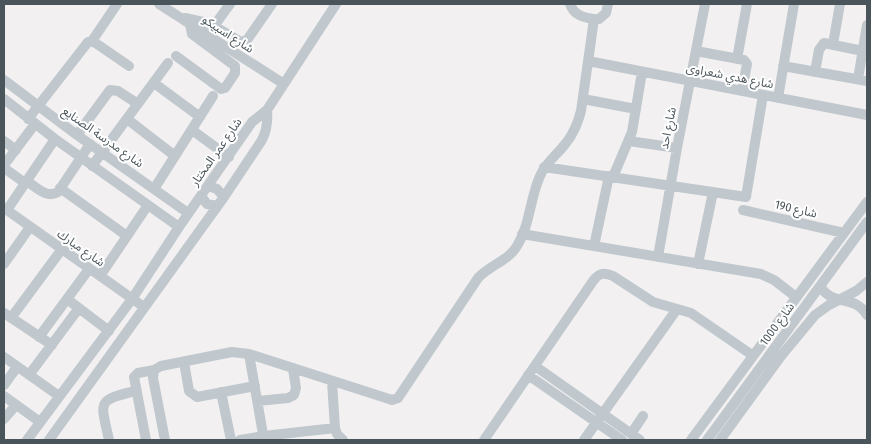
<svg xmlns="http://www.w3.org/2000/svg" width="871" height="444" viewBox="0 0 871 444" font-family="'Fira Sans Condensed','Noto Sans Arabic',sans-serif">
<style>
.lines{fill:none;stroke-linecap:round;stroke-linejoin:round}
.minor{stroke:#c0c8cd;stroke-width:10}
.labels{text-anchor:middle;stroke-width:4;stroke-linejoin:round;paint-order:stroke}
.street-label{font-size:12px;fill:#4a555b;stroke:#fff}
</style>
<rect width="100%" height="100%" fill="#f2f0f1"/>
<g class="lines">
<!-- minor -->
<path class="minor" d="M159 4 284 84
M570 4C574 16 587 19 599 19L606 13 608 4
M185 18 203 22 214 26 241 42 247 40 272 4
M214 26 230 4
M92 41 117 4
M833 44 840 4
M696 51 744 60 747 64 742 91
M176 56 221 89 225 88 235 73V66L192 34 190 24
M737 59 747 4
M588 61 867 115
M783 66 867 81
M815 72 819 50 824 43 863 51
M858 79 867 25
M4 80 77 135 188 213
M154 83 200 117
M778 98 794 4
M4 99 55 139 179 227
M583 99 636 109
M28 119 88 42 92 41 97 44 129 66
M127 119 175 156
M192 130 229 157
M77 135 110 90 118 91 138 104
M4 141 16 150
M629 141 677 148
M4 165 35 124
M92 166 168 63
M544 167 746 197 763 95
M4 168 25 183
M613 177 632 132 642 72
M27 181C36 187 47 199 58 192L90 144
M208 186 217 189 224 197
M60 188 127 236
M154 189 213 96
M201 196 207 204 217 206
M4 208 144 307
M7 210 55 139
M743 210 844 233
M522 234 761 274 774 280 796 297
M594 246 609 176
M658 257 677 148 705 4
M4 264 30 227
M698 264 713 192
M100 276 148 205
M820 286C834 308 853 293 867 315
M67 299 109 331
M4 313 52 345
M11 318 62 249
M39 337 89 269
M249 354 264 440
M4 357 59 396
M184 362 189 391 197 397 255 386
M535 366 640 440
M29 375 79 308
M528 375 622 440
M332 382 335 428 337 434 343 440
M4 385 17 367
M221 392 231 440
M4 396 40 422
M258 401 288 398 294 395 296 388 293 369
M4 419 16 405
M631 434 643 416
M27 440 132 299 179 227 252 122 267 110 336 4
M49 440 224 197 262 140C267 130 268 121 267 110
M109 440C101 402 95 400 136 391
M146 440 134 377 138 373 154 370
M165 440 153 378 154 370 161 366 232 352 249 354 386 398 392 400 398 398 478 278C490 265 508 261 517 246 530 225 530 198 540 176 546 162 558 154 566 143 574 133 578 123 581 111L594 19
M240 440 264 436 335 428
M484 440 593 281C599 273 604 272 613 276L653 302 691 313 752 355
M584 440 677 309
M691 440 867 202
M707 440 867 222
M720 440 781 356 815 315 829 305 856 291 867 282"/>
</g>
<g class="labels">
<!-- street labels -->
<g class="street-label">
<text transform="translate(228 34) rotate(33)" y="4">شارع اسبيكو</text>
<text transform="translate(730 76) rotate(11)" y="4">شارع هدي شعراوى</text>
<text transform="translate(668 128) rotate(-79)" y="4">شارع احد</text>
<text transform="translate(103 137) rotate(35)" y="4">شارع مدرسة الصنايع</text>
<text transform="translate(216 152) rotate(-55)" y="4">شارع عمر المختار</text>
<text transform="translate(796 209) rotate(13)" y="4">شارع 190</text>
<text transform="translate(81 248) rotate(35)" y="4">شارع مبارك</text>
<text transform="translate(777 324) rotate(-54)" y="4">شارع 1000</text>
</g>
</g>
<!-- border -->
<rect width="871" height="444" fill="none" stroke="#4a555b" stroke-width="10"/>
</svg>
